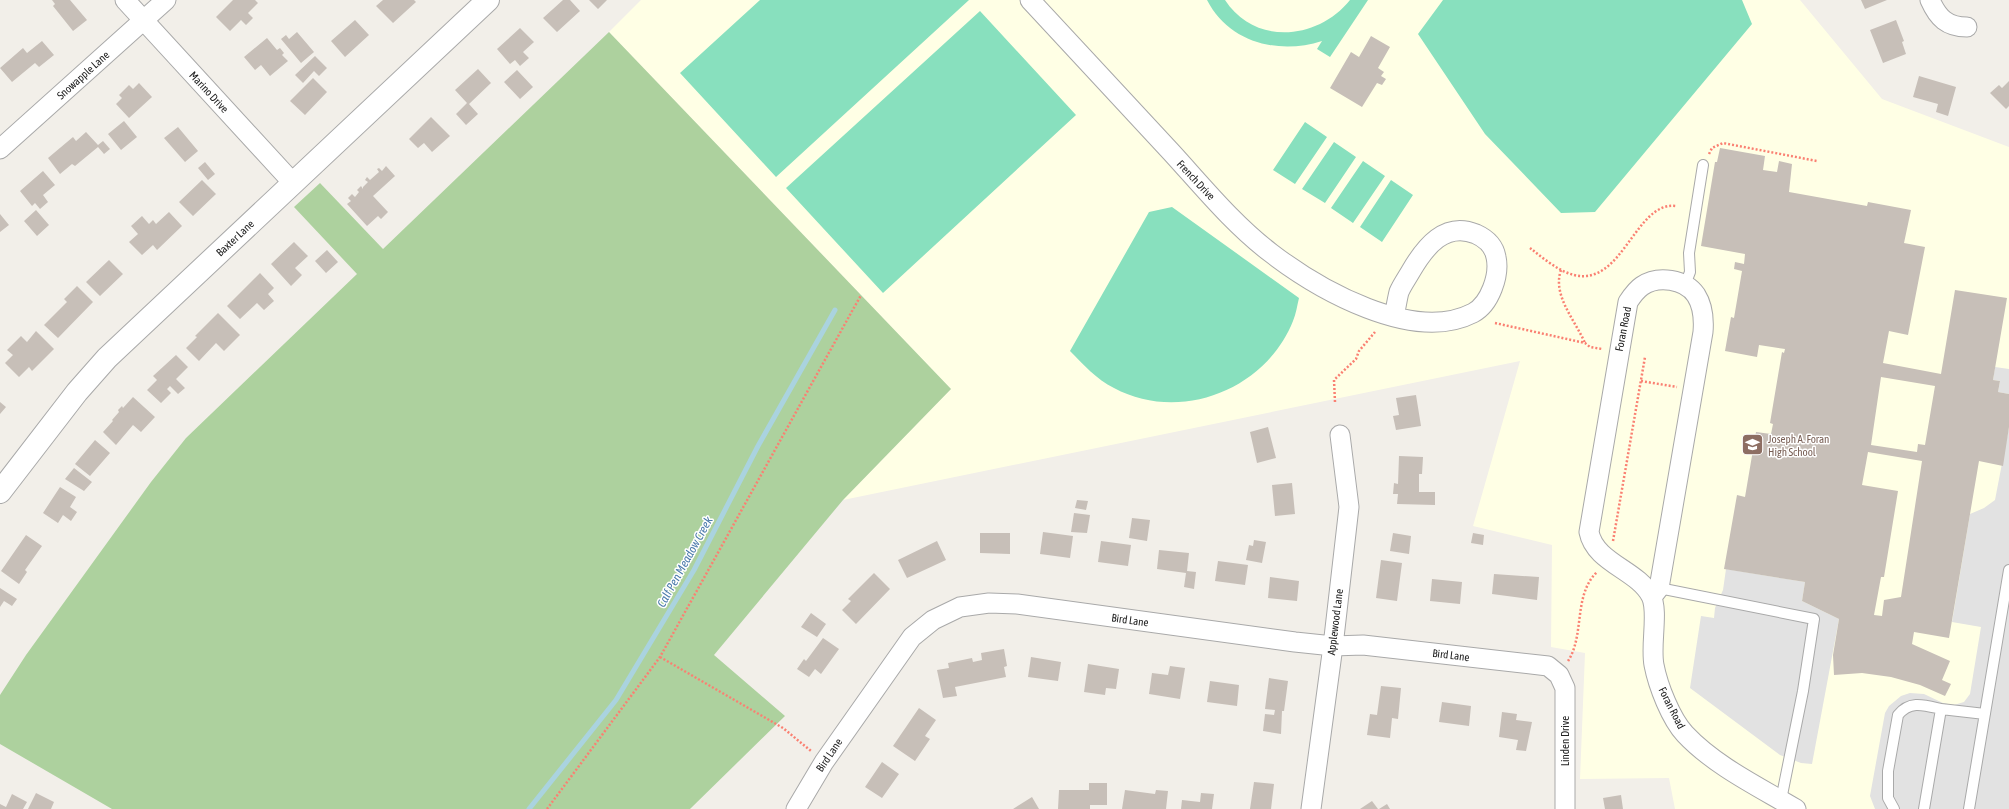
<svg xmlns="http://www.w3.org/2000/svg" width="2009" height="809" viewBox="0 0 2009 809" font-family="'Asap Condensed',sans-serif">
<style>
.education{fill:#ffffe5}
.forest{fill:#add19e}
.pitch{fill:#88e0be}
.parking{fill:#e2e2e2}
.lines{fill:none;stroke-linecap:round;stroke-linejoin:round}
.stream{stroke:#aad3df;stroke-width:5}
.building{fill:#c7bfb8;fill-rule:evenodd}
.service-casing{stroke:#a9a9a9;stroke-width:12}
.minor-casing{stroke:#a9a9a9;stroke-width:21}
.tertiary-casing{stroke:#a9a9a9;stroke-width:24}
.path{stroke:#fa8072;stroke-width:2.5;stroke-dasharray:2 2;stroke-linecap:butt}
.service{stroke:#fff;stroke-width:10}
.minor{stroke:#fff;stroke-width:19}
.tertiary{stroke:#fff;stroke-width:22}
.labels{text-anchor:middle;stroke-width:3;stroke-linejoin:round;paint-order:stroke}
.street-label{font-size:11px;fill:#222;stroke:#fff}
.education-label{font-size:11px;fill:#785e54;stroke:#fff;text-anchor:start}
.water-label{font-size:12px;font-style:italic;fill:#4a7aab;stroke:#fff}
</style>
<rect width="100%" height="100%" fill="#f2efe9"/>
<!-- education -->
<path class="education" d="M641 0H1800L1882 99 2009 147V809H1675L1669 778 1580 779 1585 653 1551 647 1552 545 1473 526 1520 361 843 500 951 389 609 32Z"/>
<!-- forest -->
<path class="forest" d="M609 32 951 389 843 500 714 655 785 716 690 809H112L0 744V695L26 655 151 482 186 438 357 274 294 207 320 183 383 249Z"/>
<!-- pitch -->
<path class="pitch" d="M760 0H969L776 177 680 73Z
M1207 0H1225C1255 46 1318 40 1350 0H1368L1330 57 1317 49 1322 41C1279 55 1229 43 1207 0Z
M1443 0H1742L1752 24 1595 212 1561 213 1485 134 1418 34Z
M980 11 1076 115 883 293 786 188Z
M1305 122 1327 137 1295 184 1273 170Z
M1334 142 1356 157 1325 203 1302 189Z
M1363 161 1385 176 1353 223 1331 208Z
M1391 180 1413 195 1382 242 1360 227Z
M1172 207 1299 298C1297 306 1296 314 1293 321 1265 391 1179 423 1114 388 1096 379 1084 365 1070 351L1149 212Z"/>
<!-- parking -->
<path class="parking" d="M1995 367 2009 369V394L1998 392 2000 381 1993 380Z
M2009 427V809H1875L1870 796 1885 713 1889 706 1901 696 1910 693 1924 694 1943 703 1954 705 1964 702 1970 694 1981 627 1952 622 1970 514 1984 508 1995 500Z
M1726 569 1805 582 1802 601 1839 619 1812 764 1801 763 1780 755 1690 688 1701 616 1714 618 1715 608 1723 590Z"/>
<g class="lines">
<!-- stream -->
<path class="stream" d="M529 809 616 700 694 570 758 446 835 310"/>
</g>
<!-- building -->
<path class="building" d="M52 0H70L87 20 73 31 53 6 55 4Z
M233 0H255L258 3 248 13 253 18 246 25 241 20 230 31 216 17Z
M383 0H414L416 2 393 23 376 6Z
M563 0H570L580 11 557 32 543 18Z
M589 0H607L598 9Z
M1861 0H1887L1865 9Z
M355 20 369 35 345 57 331 41Z
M1896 20 1904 41 1902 42 1906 54 1883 63 1870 30Z
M520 28 534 42 523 52 529 58 520 66 515 60 510 64 497 49Z
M297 32 314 52 301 63 281 39 286 35 289 39Z
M1371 36 1390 47 1378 68 1384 72 1381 76 1386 79 1382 85 1377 83 1362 107 1330 88 1351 52 1359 57Z
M267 38 277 50 280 48 284 53 282 55 288 61 270 76 261 65 255 70 244 57Z
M42 41 54 55 39 67 35 63 12 82 0 68 23 48 27 53Z
M315 56 327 68 319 76 314 71 303 83 295 75Z
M478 69 491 83 469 104 478 114 466 125 456 114 467 103 455 90Z
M517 70 533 87 520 99 504 82Z
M1919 76 1956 87 1948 116 1936 112 1938 104 1913 97Z
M313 78 327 92 305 115 290 101Z
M2009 81V106L2006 109 1990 93 1999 85 2002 88Z
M139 83 152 97 129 118 116 104 122 98 119 95 129 85 133 89Z
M431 117 450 136 432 152 424 143 418 148 409 139Z
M124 121 137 137 121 150 108 134Z
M178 127 198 151 185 162 164 138Z
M86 132 98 145 103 141 110 149 104 154 98 147 75 166 72 164 60 174 48 158 73 137 76 141Z
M1720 148 1765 156 1763 170 1777 172 1779 161 1792 164 1789 192 1867 206 1868 202 1911 210 1904 243 1925 247 1908 335 1889 331 1883 363 1941 374 1955 290 2007 298 1993 380 2000 381 1998 392 2009 394V427L2003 466 1979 461 1949 638 1914 632 1912 644 1950 661 1942 680 1951 684 1945 696 1920 685 1891 677 1862 673 1834 675 1833 655 1839 619 1802 601 1805 582 1724 569 1737 495 1745 497 1756 432 1771 434 1773 424 1770 423 1782 352 1784 353 1785 349 1759 345 1757 357 1725 351 1731 317 1734 318 1742 271 1734 269 1735 262 1744 264 1745 254 1701 246 1715 162H1717ZM1881 377 1935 386 1925 445 1918 444 1917 452 1871 445ZM1868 452 1922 461 1901 597 1884 600 1882 616 1874 615 1881 577H1884L1898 491 1862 485Z
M205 162 215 174 208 180 198 168Z
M386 166 395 176 373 196 388 212 381 219 378 216 367 226 347 204 351 201 348 198 352 194 355 197 359 192 357 190 361 186 363 189V187L368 182 365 180 367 177 370 180 379 172 377 169 379 168 382 171Z
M43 171 55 185 43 195 48 202 40 209 35 203 32 206 20 191Z
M202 180 216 194 193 216 179 202Z
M36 210 49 225 37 236 24 221Z
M169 212 182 226 157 250 153 245 142 255 129 242 138 234 131 226 142 216 149 224 153 220 156 224Z
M0 214 9 225 0 232Z
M294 242 308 256 295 268 302 275 291 286 271 264Z
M327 250 338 262 326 273 315 261Z
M109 260 123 274 100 296 86 282Z
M260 273 274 288 268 294 274 301 264 310 257 303 240 319 227 306Z
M77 286 93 302 58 338 44 325 67 302 64 299Z
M218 313 240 335 224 351 216 343 199 361 186 348 197 337 195 336Z
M36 331 54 349 32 371 29 367 19 377 5 363 13 355 7 350 21 336 27 342Z
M176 355 188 367 176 379 185 388 178 394 170 386 167 389 171 393 161 403 147 390 157 380 153 376Z
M1416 395 1421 426 1396 430 1393 416 1399 415 1396 398Z
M133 397 155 417 141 432 133 425 116 445 103 432 113 421 112 420 119 412 118 410 122 406 123 408Z
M0 402 6 407 0 414Z
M1268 427 1276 458 1257 463 1250 432Z
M95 440 110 453 90 476 75 464Z
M1399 456 1423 457 1422 474H1419V492H1435V505L1397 504 1398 494H1393L1394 483 1398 484Z
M74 468 92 482 84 491 65 479Z
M1292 483 1295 514 1275 516 1272 485Z
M60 487 76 497 70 507 77 512 71 521 63 515 58 523 43 513Z
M1077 500 1088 501 1086 510 1075 508Z
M1074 513 1090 515 1087 533 1071 532Z
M1132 518 1150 520 1147 541 1129 538Z
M1043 532 1073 536 1070 558 1040 554Z
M980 533H1010V554L980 553Z
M1393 533 1411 536 1409 554 1390 551Z
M1473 533 1484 535 1483 545 1471 543Z
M26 535 42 546 25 570 27 572 19 584 1 571Z
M1254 540 1266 542 1262 563 1246 560 1249 545 1253 546Z
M937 541 946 560 907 578 898 560Z
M1101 541 1131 545 1128 566 1098 562Z
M1159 550 1189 553 1187 571 1196 572 1194 589 1184 587 1186 573 1157 569Z
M1381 560 1402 563 1397 601 1376 598Z
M1218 561 1248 565 1245 585 1215 581Z
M874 573 890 589 856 624 842 610 851 601 848 599Z
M1494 574 1539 577 1537 600 1492 594Z
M1270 577 1299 581 1297 601 1268 598Z
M1432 579 1462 582 1460 604 1430 601Z
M0 588 17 599 12 606 4 601 0 607Z
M811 613 826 624 817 637 801 627Z
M823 638 839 649 821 674 815 669 809 677 797 669 804 659 806 661Z
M1004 649 1007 666 1004 667 1006 677 955 687 957 696 943 698 937 670 949 668 948 663 972 658 973 662 982 660 981 653Z
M1031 657 1061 662 1058 681 1028 677Z
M1088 664 1119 669 1116 689 1106 688 1105 695 1084 692Z
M1170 666 1185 668 1180 699 1149 694 1152 673 1168 675Z
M1269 678 1288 681 1284 711H1282L1281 734 1263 731 1265 714 1274 715 1275 710 1265 709Z
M1210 681 1239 685 1237 706 1207 702Z
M1381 686 1401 688 1398 719 1392 718 1390 738 1367 735 1370 714 1377 715Z
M1442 702 1471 706 1469 726 1439 722Z
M919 708 936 720 925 736 930 739 915 761 893 746Z
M1502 712 1517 714 1516 720 1532 722 1526 751 1516 750 1518 740 1499 737Z
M882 762 899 774 882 798 865 787Z
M1254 782 1274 784 1271 809H1250Z
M1089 783H1107V805H1090V809H1058L1059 790H1089Z
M1125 790 1155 794 1156 790 1168 791 1166 809H1122Z
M36 793 54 802 51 809H28Z
M1201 793 1214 794 1212 809H1181L1182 800 1200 802Z
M12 794 27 802 23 809H0V804L6 807Z
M1621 795 1623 809H1605L1603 798Z
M1032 797 1039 809H1013Z
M1372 801 1378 809H1360Z
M1387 804 1390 809H1379Z"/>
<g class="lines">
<defs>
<path id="service" d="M1685 285 1690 272 1689 253 1703 165
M1659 588 1814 619 1803 691 1781 800
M1894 809 1888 798V771L1898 715C1910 700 1924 705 1941 709
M1924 809 1941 709 1985 714
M1969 809 2009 570"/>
<path id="minor" d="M125 0 293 183
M1030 0C1077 51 1125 102 1172 153 1203 187 1234 225 1271 253 1318 289 1413 344 1473 313 1490 304 1500 275 1496 257 1494 246 1487 239 1476 234 1445 221 1425 247 1411 271 1407 278 1402 285 1399 292 1397 300 1396 308 1394 316
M1930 0C1938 18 1947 27 1967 27
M0 149 166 0
M1652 597 1659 588 1703 332C1704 320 1703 306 1696 295 1685 279 1658 275 1642 286 1636 290 1632 296 1628 302L1589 532C1595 563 1638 570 1651 596 1659 611 1650 645 1654 665 1658 686 1671 719 1685 734 1715 766 1759 787 1796 809
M796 809 824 762 912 637 933 620 960 607 989 603 1017 604 1295 642 1333 646 1363 645 1548 666 1559 675 1565 688V809
M1311 809 1333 646 1349 507 1340 435"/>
<path id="tertiary" d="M0 492 77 392 107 358 488 0"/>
</defs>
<!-- service casing -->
<use href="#service" class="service-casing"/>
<!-- minor casing -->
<use href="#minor" class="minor-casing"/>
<!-- tertiary casing -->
<use href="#tertiary" class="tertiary-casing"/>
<!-- path -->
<path class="path" d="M1709 154 1712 148 1723 143 1817 161
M1530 248C1543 258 1558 271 1574 275 1623 287 1635 201 1676 206
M1561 270C1552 295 1575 320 1585 343
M1495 323 1585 343 1590 347 1602 349
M1641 381 1677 387
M1335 402 1334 380 1356 359 1359 351 1375 332
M1613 541 1645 357
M660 657 783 728 811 751
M1568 661C1585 635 1573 595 1597 572
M547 809 660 657 861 295"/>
<!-- service -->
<use href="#service" class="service"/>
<!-- minor -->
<use href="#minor" class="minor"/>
<!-- tertiary -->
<use href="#tertiary" class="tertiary"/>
</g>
<!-- icons -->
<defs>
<symbol id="school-square" viewBox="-11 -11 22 22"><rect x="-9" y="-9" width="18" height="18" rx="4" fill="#8d6e63" stroke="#fff"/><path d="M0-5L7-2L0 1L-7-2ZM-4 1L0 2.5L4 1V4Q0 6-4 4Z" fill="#fff"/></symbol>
</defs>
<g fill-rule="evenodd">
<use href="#school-square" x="1740" y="432" width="25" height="25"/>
</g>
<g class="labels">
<!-- street labels -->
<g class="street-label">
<text transform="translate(83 75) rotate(-42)" y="4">Snowapple Lane</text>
<text transform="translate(209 92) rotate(47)" y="4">Marino Drive</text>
<text transform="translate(1196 180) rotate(47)" y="4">French Drive</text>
<text transform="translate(235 238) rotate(-43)" y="4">Baxter Lane</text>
<text transform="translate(1623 329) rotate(-79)" y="4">Foran Road</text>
<text transform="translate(1130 620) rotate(8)" y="4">Bird Lane</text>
<text transform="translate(1335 622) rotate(-83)" y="4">Applewood Lane</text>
<text transform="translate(1451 655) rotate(7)" y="4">Bird Lane</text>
<text transform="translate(1672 708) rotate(63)" y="4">Foran Road</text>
<text transform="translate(1565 741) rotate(-90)" y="4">Linden Drive</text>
<text transform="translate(829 755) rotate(-56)" y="4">Bird Lane</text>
</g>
<!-- education labels -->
<g class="education-label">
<text x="1768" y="443">Joseph A. Foran<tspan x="1768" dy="13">High School</tspan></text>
</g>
<!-- water labels -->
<g class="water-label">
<text transform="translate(685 562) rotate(-61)" y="4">Calf Pen Meadow Creek</text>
</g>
</g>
</svg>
